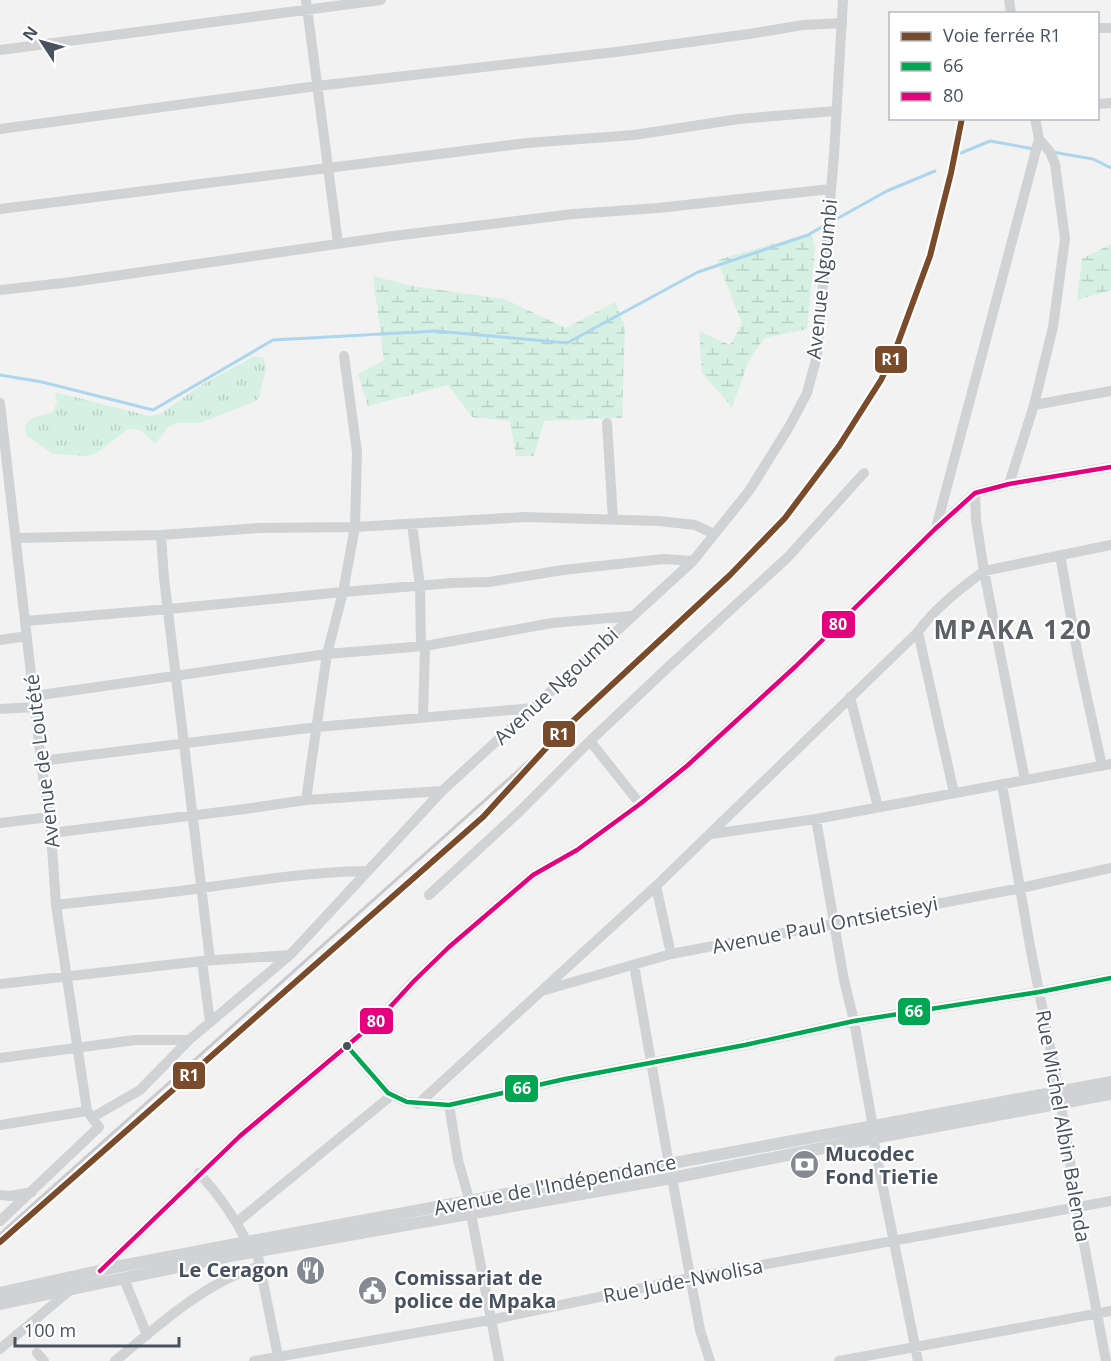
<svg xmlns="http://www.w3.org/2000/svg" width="1111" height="1361" viewBox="0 0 1111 1361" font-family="'Open Sans',sans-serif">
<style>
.grass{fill:url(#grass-tufts)}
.wetland{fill:url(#wetland-marsh)}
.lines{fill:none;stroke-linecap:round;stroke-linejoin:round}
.stream{stroke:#acd6ee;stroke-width:3}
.minor{stroke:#d0d2d4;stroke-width:10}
.tertiary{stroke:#d0d2d4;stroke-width:12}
.rail{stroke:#c9cacd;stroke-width:3}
.bus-1-casing{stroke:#fff;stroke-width:9}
.bus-2-casing{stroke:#fff;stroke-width:9}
.bus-1{stroke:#00a651;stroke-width:4.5}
.bus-2{stroke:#e5007d;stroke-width:4.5}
.rail-1-casing{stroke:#fff;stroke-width:10}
.rail-1{stroke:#7a4b2a;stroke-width:6}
.bus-dot{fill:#48515e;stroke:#fff;stroke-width:2}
.labels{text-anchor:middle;stroke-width:4.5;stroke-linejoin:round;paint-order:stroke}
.street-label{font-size:20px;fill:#48515e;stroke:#fff}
.poi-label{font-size:20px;font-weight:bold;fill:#48515e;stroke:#fff;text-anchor:start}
.district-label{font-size:26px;font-weight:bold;letter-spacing:1.5px;fill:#5d6065;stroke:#fff}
.line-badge{stroke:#fff;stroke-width:2}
.badge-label{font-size:16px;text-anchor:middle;font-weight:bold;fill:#fff}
</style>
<defs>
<pattern id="grass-tufts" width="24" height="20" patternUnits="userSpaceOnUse" patternTransform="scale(1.5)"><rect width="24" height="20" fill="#d6f0e4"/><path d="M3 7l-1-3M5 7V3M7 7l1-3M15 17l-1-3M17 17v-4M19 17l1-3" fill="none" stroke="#b9d0c6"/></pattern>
<pattern id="wetland-marsh" width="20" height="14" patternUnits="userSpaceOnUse" patternTransform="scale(1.5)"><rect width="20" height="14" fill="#d6f0e4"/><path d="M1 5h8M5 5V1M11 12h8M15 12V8" fill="none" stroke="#b9d0c6"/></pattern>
</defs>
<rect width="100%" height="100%" fill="#f2f2f2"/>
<!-- grass -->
<path class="grass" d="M253 357H263L266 369 258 400 200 423H177L168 427 155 444 140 430 128 429 98 452 88 456 53 454 26 435 25 425 32 418 52 412 57 403 55 392 150 416 160 414 203 384Z"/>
<!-- wetland -->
<path class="wetland" d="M811 233 815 248 807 329 764 338 749 360 732 407 702 373 699 331 730 345 742 323 717 260Z
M1111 244V290L1077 300 1082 259Z
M373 276 412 286 504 299 566 328 615 302 625 327 622 418 544 421 534 456H516L510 421 472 417 448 385 368 406 358 374 384 360Z"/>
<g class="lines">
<!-- stream -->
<path class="stream" d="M1052 152 1093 159 1111 168
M961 153 990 141 1034 149
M831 222 887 191 935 171
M0 375 42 382 153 410 273 340 436 331 567 343 698 272 808 235 825 225"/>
<!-- minor -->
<path class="minor" d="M306 0 338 243
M1009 0 1011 14
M1098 28H1111
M0 50 381 0
M1098 104 1111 103
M0 129 317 86 616 52 749 34 803 25 842 23
M0 209 527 143 634 135 739 119 836 111
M0 290 72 282 393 236 573 214 658 208 831 189
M0 403 41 761 51 833 56 905 87 1111 99 1127 0 1221
M1034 405 1111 391
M607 423 613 519
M1009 484 1034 405 1053 327 1065 239 1055 164 1050 152 1039 139
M975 493 976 520 984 571 1025 780
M412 524 420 586 421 646
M936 528 1039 139 1035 118
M161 535 164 578 210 960
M16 538 161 535 258 528 355 527 525 517 659 521 695 525 714 534
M1060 555 1078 656 1102 766
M25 621 169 609 343 592 452 583 489 582 563 570 664 559 693 561
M918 632 954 793
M0 640 27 636
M34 696 327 654 425 646 552 623 631 616
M850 697 878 807
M0 709 35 707
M423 717 425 646
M590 741 640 804
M41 761 317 727 533 708
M1002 784 1030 946 1059 1092 1077 1207 1106 1361
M306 800 327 654 343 592 355 527 357 452 344 356
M816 819 844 980 854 1021 873 1127V1138L918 1361
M0 823 49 817
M51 833 245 809 306 800 442 791
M711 834 816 819 1111 764
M656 886 671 954
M429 895 519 812 590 741 664 671 788 557 864 473
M56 905C105 899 154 895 202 888 257 880 312 872 367 871
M202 961 210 1022
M634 965 669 1164
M0 984 202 961 290 955
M545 990 671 954 1021 888 1111 868
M347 1046 388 1093 407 1102 449 1105 565 1079 745 1045 854 1021 1039 992 1111 978
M0 1058 135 1040H189
M418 1104 656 886 918 632C935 608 960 589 984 571L1111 545
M449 1105 458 1160 470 1202
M93 1117 140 1090 189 1040 290 955 442 791 693 561 749 491 789 427 807 393 817 356 834 155 843 0
M0 1125 87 1111
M199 1173C219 1195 234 1216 247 1242
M672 1178 700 1330 710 1361
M0 1195 10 1196 32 1192
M471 1214 499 1361
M237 1222 392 1095
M257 1252 279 1361
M100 1271 240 1136 380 1018 414 981 449 947 533 875 577 850 640 804 688 765 796 666 935 529 975 493 1009 484 1111 467
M124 1279 147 1335
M0 1349 69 1291
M37 1353 44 1361
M115 1361C151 1332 184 1301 225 1280 236 1274 248 1270 260 1266
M254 1361 490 1320 690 1278 1111 1201
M839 1361 1111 1311"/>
<!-- tertiary -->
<path class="tertiary" d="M0 1293 121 1266 247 1242 1111 1082
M0 1304 236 1255 672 1178 873 1138 1111 1094"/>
<!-- rail -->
<path class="rail" d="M0 1234 559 734"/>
<defs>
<path id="bus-1" d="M347 1046 388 1093 407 1102 449 1105 565 1079 745 1045 854 1021 1039 992 1111 978"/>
<path id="bus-2" d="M100 1271 240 1136 380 1018 414 981 449 947 533 875 577 850 640 804 688 765 796 666 935 529 975 493 1009 484 1111 467"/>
</defs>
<!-- bus-1 casing -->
<use href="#bus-1" class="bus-1-casing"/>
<!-- bus-2 casing -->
<use href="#bus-2" class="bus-2-casing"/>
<!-- bus-1 -->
<use href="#bus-1" class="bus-1"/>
<!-- bus-2 -->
<use href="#bus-2" class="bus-2"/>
<defs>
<path id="rail-1" d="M0 1242 483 817 559 734 730 575 785 518 839 446 881 380 895 351 930 256 951 173 962 118"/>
</defs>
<!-- rail-1 casing -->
<use href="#rail-1" class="rail-1-casing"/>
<!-- rail-1 -->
<use href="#rail-1" class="rail-1"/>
</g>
<!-- icons -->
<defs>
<symbol id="bank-disc" viewBox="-11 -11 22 22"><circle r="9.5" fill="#848992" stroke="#fff"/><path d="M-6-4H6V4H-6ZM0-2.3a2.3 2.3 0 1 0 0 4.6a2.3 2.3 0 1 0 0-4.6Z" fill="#fff"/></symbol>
<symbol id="restaurant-disc" viewBox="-11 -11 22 22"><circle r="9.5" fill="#848992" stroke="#fff"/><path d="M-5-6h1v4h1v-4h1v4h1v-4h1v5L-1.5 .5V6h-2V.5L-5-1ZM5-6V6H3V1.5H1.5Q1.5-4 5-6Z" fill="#fff"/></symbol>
<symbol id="civic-disc" viewBox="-11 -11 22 22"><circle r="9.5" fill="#848992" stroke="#fff"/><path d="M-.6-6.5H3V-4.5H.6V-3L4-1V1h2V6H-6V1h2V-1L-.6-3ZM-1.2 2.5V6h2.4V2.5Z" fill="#fff"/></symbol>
</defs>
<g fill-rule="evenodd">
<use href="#bank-disc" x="788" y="1148" width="33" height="33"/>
<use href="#restaurant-disc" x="294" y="1254" width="33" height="33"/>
<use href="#civic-disc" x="356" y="1274" width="33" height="33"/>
</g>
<!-- markers -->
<circle class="bus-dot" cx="347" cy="1046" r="5"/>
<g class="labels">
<!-- street labels -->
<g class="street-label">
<text transform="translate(822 279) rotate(-84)" y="7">Avenue Ngoumbi</text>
<text transform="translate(556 686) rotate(-43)" y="7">Avenue Ngoumbi</text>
<text transform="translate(42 761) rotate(-97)" y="7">Avenue de Loutété</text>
<text transform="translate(825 925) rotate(-11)" y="7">Avenue Paul Ontsietsieyi</text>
<text transform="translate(1063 1126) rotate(80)" y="7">Rue Michel Albin Balenda</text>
<text transform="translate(555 1185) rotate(-11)" y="7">Avenue de l'Indépendance</text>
<text transform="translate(683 1281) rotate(-11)" y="7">Rue Jude-Nwolisa</text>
</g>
<!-- poi labels -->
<g class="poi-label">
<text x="825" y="1161">Mucodec<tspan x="825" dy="23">Fond TieTie</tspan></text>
<text x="289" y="1277" text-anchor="end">Le Ceragon</text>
<text x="394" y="1285">Comissariat de<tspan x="394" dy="23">police de Mpaka</tspan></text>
</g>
<!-- district labels -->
<g class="district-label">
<text x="1013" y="639">MPAKA 120</text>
</g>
</g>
<g class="line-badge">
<rect x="874" y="345" width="34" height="29" rx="6" fill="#7a4b2a"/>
<rect x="821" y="610" width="35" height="29" rx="6" fill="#e5007d"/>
<rect x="542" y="720" width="34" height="28" rx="6" fill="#7a4b2a"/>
<rect x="897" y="997" width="34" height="29" rx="6" fill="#00a651"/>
<rect x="359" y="1007" width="35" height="28" rx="6" fill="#e5007d"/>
<rect x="172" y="1061" width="34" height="29" rx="6" fill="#7a4b2a"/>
<rect x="504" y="1074" width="35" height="29" rx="6" fill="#00a651"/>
</g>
<g class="badge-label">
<text x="891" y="365">R1</text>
<text x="838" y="630">80</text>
<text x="559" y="740">R1</text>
<text x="914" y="1017">66</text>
<text x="376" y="1027">80</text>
<text x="189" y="1081">R1</text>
<text x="522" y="1094">66</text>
</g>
<!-- legend -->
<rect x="889" y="12" width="210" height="108" fill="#ffffff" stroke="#b6b9bf" stroke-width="1.5"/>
<rect x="901" y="32" width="30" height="9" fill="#7a4b2a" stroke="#b6b9bf" stroke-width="1.5"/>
<text x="943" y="42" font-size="18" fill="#48515e">Voie ferrée R1</text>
<rect x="901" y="62" width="30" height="9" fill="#00a651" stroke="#b6b9bf" stroke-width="1.5"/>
<text x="943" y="72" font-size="18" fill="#48515e">66</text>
<rect x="901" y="92" width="30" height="9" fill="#e5007d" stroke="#b6b9bf" stroke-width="1.5"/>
<text x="943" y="102" font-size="18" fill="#48515e">80</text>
<!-- north arrow -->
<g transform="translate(42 42) rotate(306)" stroke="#ffffff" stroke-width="4.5" paint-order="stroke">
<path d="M0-4.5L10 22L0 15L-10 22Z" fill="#48515e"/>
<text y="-9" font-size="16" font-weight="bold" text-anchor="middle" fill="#48515e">N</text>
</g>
<!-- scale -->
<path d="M15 1337v9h164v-9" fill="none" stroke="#48515e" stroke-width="3"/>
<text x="24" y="1337" font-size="18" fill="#48515e" stroke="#ffffff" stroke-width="4.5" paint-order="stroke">100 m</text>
</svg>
